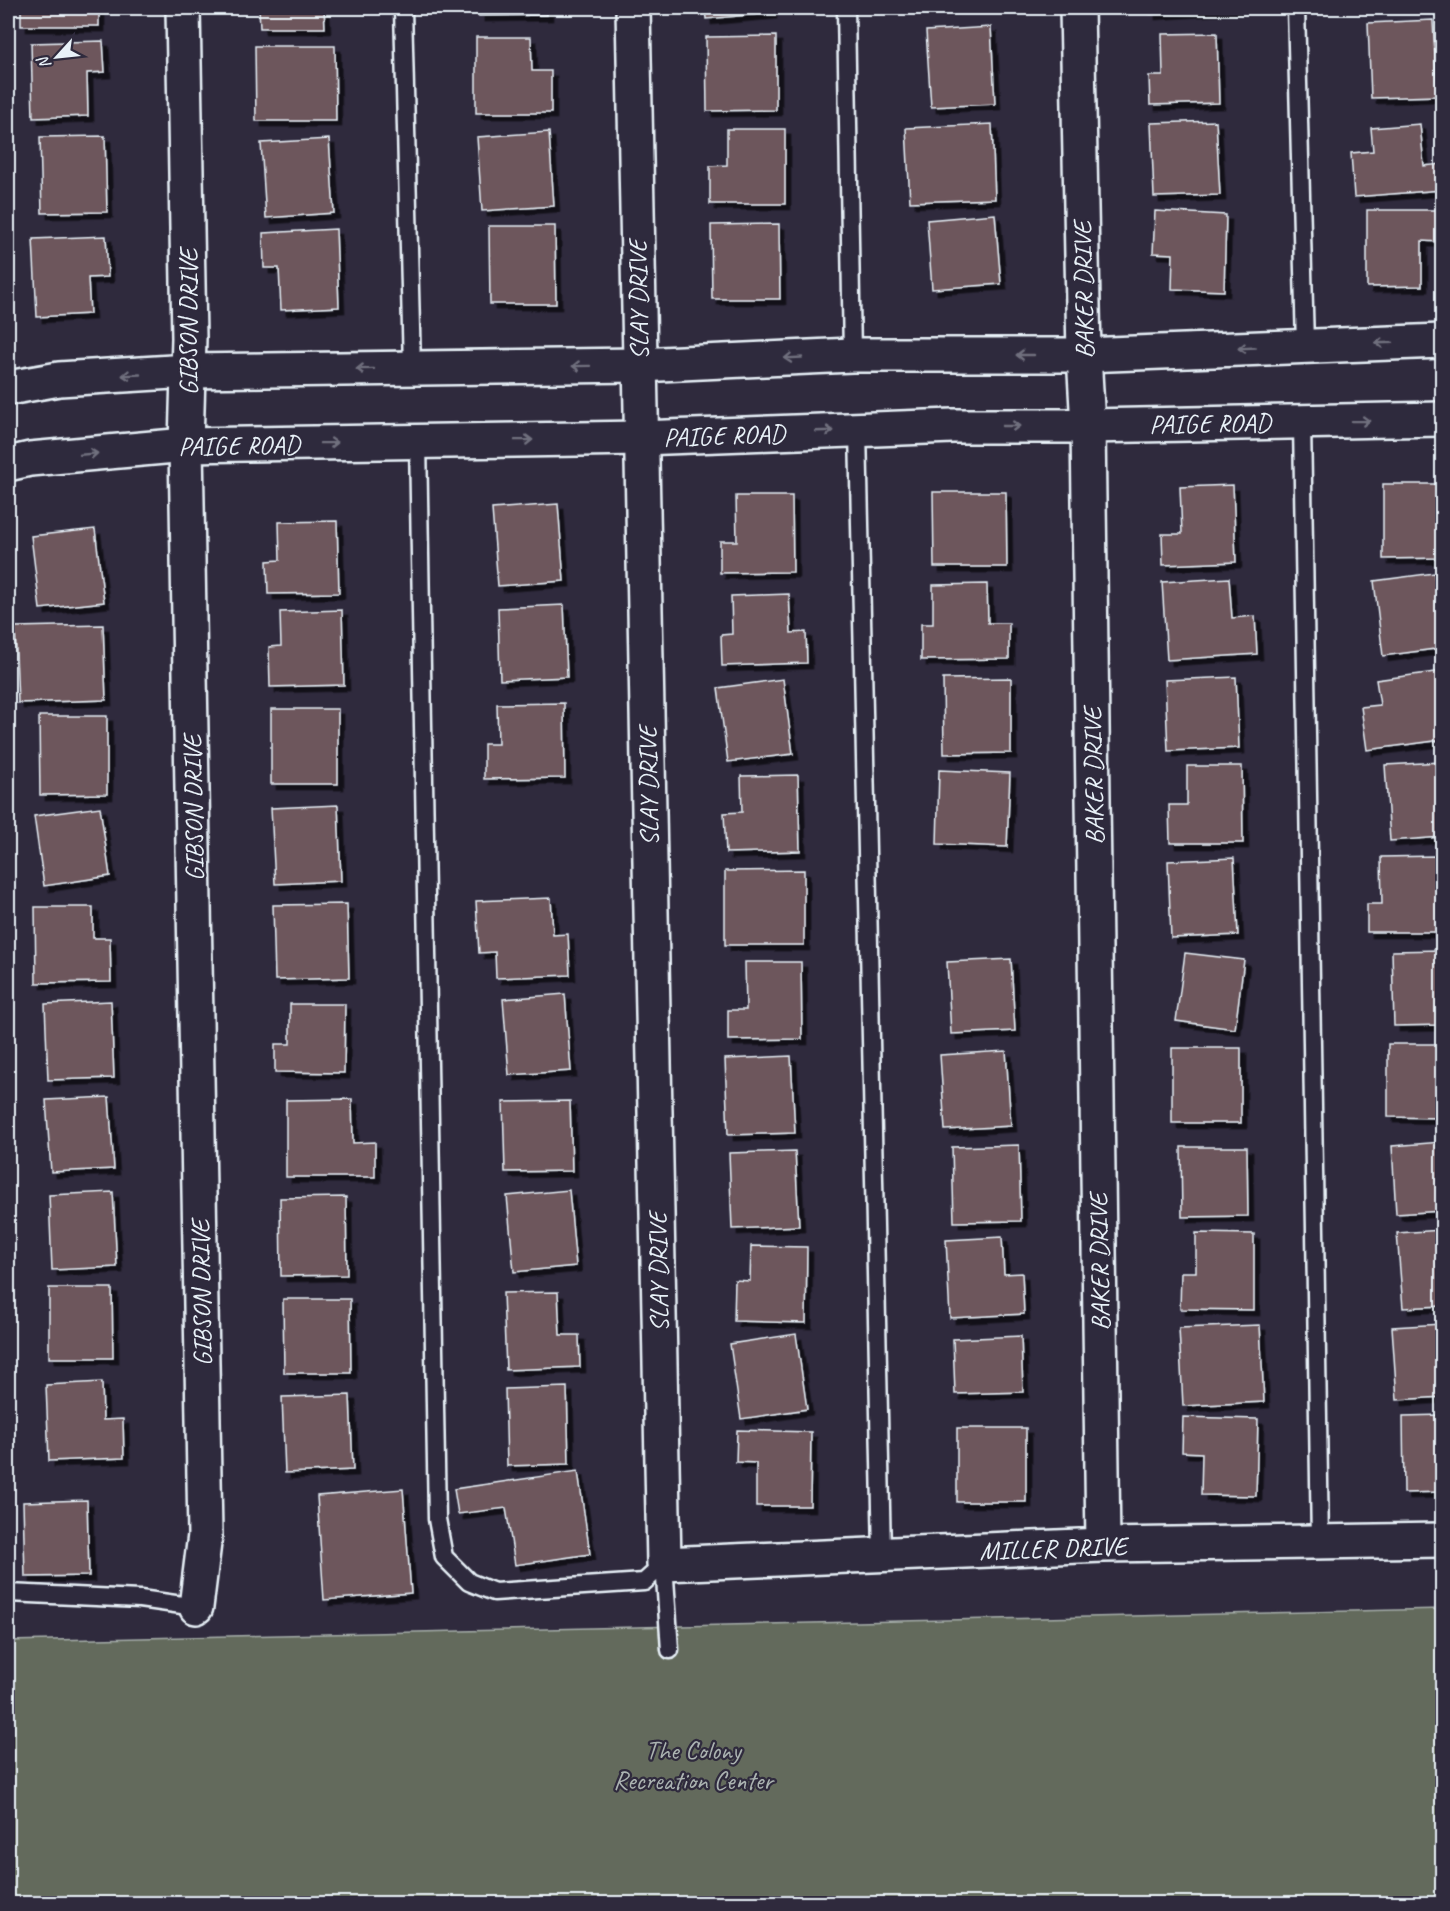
<svg xmlns="http://www.w3.org/2000/svg" width="1450" height="1911" viewBox="0 0 1450 1911" font-family="Caveat,sans-serif">
<style>
.green{fill:#636a5c;stroke:#a6aeaa;stroke-width:1.5}
.building{fill:#6d575c;stroke:#e8f1f8;stroke-width:1.5;filter:url(#shadow)}
.lines{fill:none;stroke-linecap:round;stroke-linejoin:round}
.service-casing{stroke:#e8f1f8;stroke-width:21}
.minor-casing{stroke:#e8f1f8;stroke-width:38}
.secondary-casing{stroke:#e8f1f8;stroke-width:38}
.service{stroke:#2f2a3d;stroke-width:16}
.minor{stroke:#2f2a3d;stroke-width:33}
.secondary{stroke:#2f2a3d;stroke-width:33}
.oneway{stroke:#70707e}
.labels{text-anchor:middle;stroke-width:4.5;stroke-linejoin:round;paint-order:stroke}
.street-label{font-size:26px;fill:#e8f1f8;stroke:#2f2a3d}
.park-label{font-size:26px;fill:#acb4b2;stroke:#2f2a3d}
</style>
<defs>
<filter id="shadow"><feDropShadow dx="5.5" dy="5.5" stdDeviation="0" flood-color="#0009"/></filter>
</defs>
<rect width="100%" height="100%" fill="#2f2a3d"/>
<filter id="ink" filterUnits="userSpaceOnUse"><feTurbulence type="fractalNoise" baseFrequency=".0167" numOctaves="2"/><feDisplacementMap in="SourceGraphic" scale="12" xChannelSelector="R" yChannelSelector="G"/><feConvolveMatrix kernelMatrix="1 2 1 2 8 2 1 2 1" color-interpolation-filters="sRGB"/></filter>
<g filter="url(#ink)">
<!-- green -->
<path class="green" d="M1442 1609V1903H8V1641Z"/>
<!-- building -->
<path class="building" d="M21 8H99V26H21Z
M259 8H324L325 28H260Z
M479 8H547V15L479 16Z
M705 8H770L771 13 706 19Z
M920 8H979L920 11Z
M1150 8H1239L1150 14Z
M1433 20 1437 96 1371 98 1368 23Z
M991 27 995 104 931 107 926 31Z
M1217 33 1219 103 1150 105 1149 76H1163L1162 34Z
M776 36V110L707 111 706 37Z
M476 37H531L532 71H551V113H476Z
M103 41 105 72 87 73 88 116 33 118 31 43Z
M255 46H335L336 121H256Z
M1216 121 1220 195 1154 197 1151 123Z
M992 124 995 199 910 202 906 128Z
M1420 124 1424 166 1442 164V190L1354 197 1351 153 1373 151 1371 128Z
M727 129H785V204H710V166L727 165Z
M549 132 554 206 482 211 477 137Z
M105 136 107 212 42 213 40 137Z
M329 139 334 213 266 218 261 143Z
M1367 210H1441V242L1422 241V286L1367 287Z
M1155 211 1226 215 1224 291 1172 289 1173 254 1153 253Z
M995 214 1001 284 932 289 927 220Z
M779 224 780 299H712L711 225Z
M489 226H555L556 304H490Z
M336 229 339 307 281 310 279 268H264L263 233Z
M106 236 108 277 88 278 90 314 37 317 33 239Z
M1383 484H1442V558L1383 559Z
M1233 485 1236 562 1163 565 1162 534H1182L1180 487Z
M933 492H1006L1007 567H934Z
M736 496H792L793 572 720 573V541H737Z
M558 504 564 581 498 586 492 509Z
M337 521 339 593 268 594 267 561 280 560 279 522Z
M95 529 104 602 40 609 31 536Z
M1434 573 1442 648 1383 656 1374 581Z
M1229 578 1232 618 1255 616 1257 654 1167 660 1162 582Z
M987 584 988 623H1009V659L921 660V624H933V585Z
M789 594 791 633 806 632 807 663 722 666 721 635 732 634 731 596Z
M564 605 567 677 500 680 498 608Z
M342 610 344 685 270 687 269 647 281 646 280 612Z
M103 625 106 700 18 703 15 627Z
M1442 671V740L1367 750 1361 707 1380 705 1376 680Z
M1236 677 1239 748 1168 751 1165 680Z
M1011 678V753L944 754 943 679Z
M783 679 793 754 728 762 718 688Z
M564 703 565 778 484 779V744H498L497 704Z
M271 709H338V784H271Z
M39 716H107V794L40 795Z
M1442 762V837L1390 841 1385 765Z
M1187 766H1242L1243 843H1170L1169 805H1187Z
M939 770 1010 773 1007 847 937 844Z
M798 775 800 851 726 853 724 813 742 812 741 776Z
M338 805 341 881 275 884 271 808Z
M100 807 110 876 44 886 34 816Z
M1437 856 1438 900H1442V932H1367V904H1382L1381 857Z
M1234 858 1238 935 1171 938 1168 861Z
M804 870V945H725V871Z
M551 898 553 935 568 934 570 975 496 978 495 952 479 953 476 901Z
M347 904 349 978 275 980 273 905Z
M35 907H93V938H110L111 982 36 983Z
M1442 950V1025L1394 1026 1392 951Z
M1185 953 1244 960 1235 1029 1176 1021Z
M1011 959 1015 1031 951 1034 947 962Z
M745 962H801L802 1039 728 1040V1010H746Z
M565 994 571 1071 509 1075 503 999Z
M111 1001 114 1078 48 1080 45 1004Z
M290 1004H345L344 1073 275 1072V1044H290Z
M1388 1044H1442V1118L1388 1117Z
M1172 1048H1241V1123H1172Z
M1006 1051 1011 1126 945 1130 940 1055Z
M791 1056 795 1133 728 1135 725 1059Z
M109 1097 114 1169 51 1172 46 1100Z
M352 1099 353 1143 375 1142V1177H286V1100Z
M570 1101 572 1171 505 1172 503 1102Z
M1442 1142V1211L1396 1214 1392 1146Z
M1019 1145 1021 1221 954 1222 952 1147Z
M1181 1147H1247L1248 1216 1182 1217Z
M795 1151 799 1226 732 1229 729 1153Z
M569 1190 576 1266 514 1272 507 1196Z
M113 1192 117 1267 52 1270 49 1195Z
M346 1197 347 1275 281 1276 280 1198Z
M1442 1230V1306L1403 1308 1397 1233Z
M1196 1233 1254 1234V1310L1180 1309 1181 1272H1196Z
M1002 1237 1004 1274 1022 1273 1024 1314 950 1318 946 1240Z
M751 1246 807 1247 806 1323 734 1321 735 1280 750 1281Z
M49 1288H112L113 1358H49Z
M558 1292 560 1335H579L580 1367 506 1370 503 1293Z
M283 1299H350L351 1373H284Z
M1442 1324V1397L1397 1400 1392 1327Z
M1260 1325 1264 1402 1183 1406 1179 1328Z
M796 1334 807 1409 741 1419 730 1344Z
M1021 1336 1023 1392 955 1394 953 1339Z
M102 1382 103 1420 123 1419 124 1458 49 1461 46 1385Z
M567 1387 569 1464 507 1466 505 1389Z
M350 1395 353 1470 285 1473 282 1397Z
M1442 1415V1492L1404 1493 1403 1416Z
M1183 1417 1258 1419 1256 1496 1201 1495 1202 1453 1182 1452Z
M957 1428H1026V1502H957Z
M737 1430 811 1432 810 1506H756V1463L736 1462Z
M578 1471 590 1554 515 1565 506 1508 458 1514 454 1489Z
M403 1489 411 1593 324 1600 317 1496Z
M87 1500 89 1576 25 1577 23 1502Z"/>
<g class="lines">
<defs>
<path id="service" d="M403 8 412 368
M846 8 852 355
M1296 8 1305 345
M1302 422 1320 1542
M858 430 882 1554
M418 441 437 1519 444 1557 469 1582 494 1592 644 1582 664 1564
M664 1564 670 1650
M8 1593 140 1599 196 1607"/>
<path id="minor" d="M183 8 189 338 186 445 205 1535 196 1607
M633 8 664 1564 1103 1545 1442 1540
M1077 8 1084 355 1088 426 1103 1545"/>
<path id="secondary" d="M8 388 59 379 189 371 639 365 852 355H1084L1442 341
M8 464 30 459 186 445 641 438 953 426H1088L1442 419"/>
</defs>
<!-- service casing -->
<use href="#service" class="service-casing"/>
<!-- minor casing -->
<use href="#minor" class="minor-casing"/>
<!-- secondary casing -->
<use href="#secondary" class="secondary-casing"/>
<!-- service -->
<use href="#service" class="service"/>
<!-- minor -->
<use href="#minor" class="minor"/>
<!-- secondary -->
<use href="#secondary" class="secondary"/>
</g>
<!-- one-way arrows -->
<defs><path id="oneway-shaft" d="M-6 0H5M1.5-3L5.5 0L1.5 3" fill="none" stroke-width="1.6" stroke-linecap="round" stroke-linejoin="round" transform="scale(1.5)"/></defs>
<g class="oneway">
<use href="#oneway-shaft" transform="translate(1384 343) rotate(178)"/>
<use href="#oneway-shaft" transform="translate(1247 348) rotate(177)"/>
<use href="#oneway-shaft" transform="translate(1025 355) rotate(-180)"/>
<use href="#oneway-shaft" transform="translate(793 358) rotate(177)"/>
<use href="#oneway-shaft" transform="translate(581 366) rotate(179)"/>
<use href="#oneway-shaft" transform="translate(365 369) rotate(179)"/>
<use href="#oneway-shaft" transform="translate(131 375) rotate(177)"/>
<use href="#oneway-shaft" transform="translate(1361 421) rotate(-1)"/>
<use href="#oneway-shaft" transform="translate(1011 426)"/>
<use href="#oneway-shaft" transform="translate(825 431) rotate(-2)"/>
<use href="#oneway-shaft" transform="translate(524 440) rotate(-1)"/>
<use href="#oneway-shaft" transform="translate(329 443) rotate(-1)"/>
<use href="#oneway-shaft" transform="translate(89 454) rotate(-5)"/>
</g>
</g>
<g class="labels">
<!-- street labels -->
<g class="street-label">
<text transform="translate(1083 290) rotate(-91)" y="9">BAKER DRIVE</text>
<text transform="translate(638 300) rotate(-91)" y="9">SLAY DRIVE</text>
<text transform="translate(188 322) rotate(-90)" y="9">GIBSON DRIVE</text>
<text transform="translate(1210 423) rotate(-1)" y="9">PAIGE ROAD</text>
<text transform="translate(724 435) rotate(-2)" y="9">PAIGE ROAD</text>
<text transform="translate(239 445) rotate(-1)" y="9">PAIGE ROAD</text>
<text transform="translate(1093 776) rotate(-91)" y="9">BAKER DRIVE</text>
<text transform="translate(648 786) rotate(-91)" y="9">SLAY DRIVE</text>
<text transform="translate(193 808) rotate(-91)" y="9">GIBSON DRIVE</text>
<text transform="translate(1099 1262) rotate(-91)" y="9">BAKER DRIVE</text>
<text transform="translate(658 1272) rotate(-91)" y="9">SLAY DRIVE</text>
<text transform="translate(201 1293) rotate(-91)" y="9">GIBSON DRIVE</text>
<text transform="translate(1053 1548) rotate(-2)" y="9">MILLER DRIVE</text>
</g>
<!-- park labels -->
<g class="park-label">
<text x="693" y="1759">The Colony<tspan x="693" dy="30">Recreation Center</tspan></text>
</g>
</g>
<!-- margin -->
<rect width="1450" height="1911" fill="none" stroke="#2f2a3d" stroke-width="30"/>
<rect x="15" y="15" width="1420" height="1881" fill="none" stroke="#e8f1f8" stroke-width="2" filter="url(#ink)"/>
<!-- north arrow -->
<g transform="translate(57 57) rotate(243)" stroke="#2f2a3d" stroke-width="4.5" paint-order="stroke">
<path d="M0-4.5L10 22L0 15L-10 22Z" fill="#e8f1f8"/>
<text y="-9" font-size="16" font-weight="bold" text-anchor="middle" fill="#e8f1f8">N</text>
</g>
</svg>
